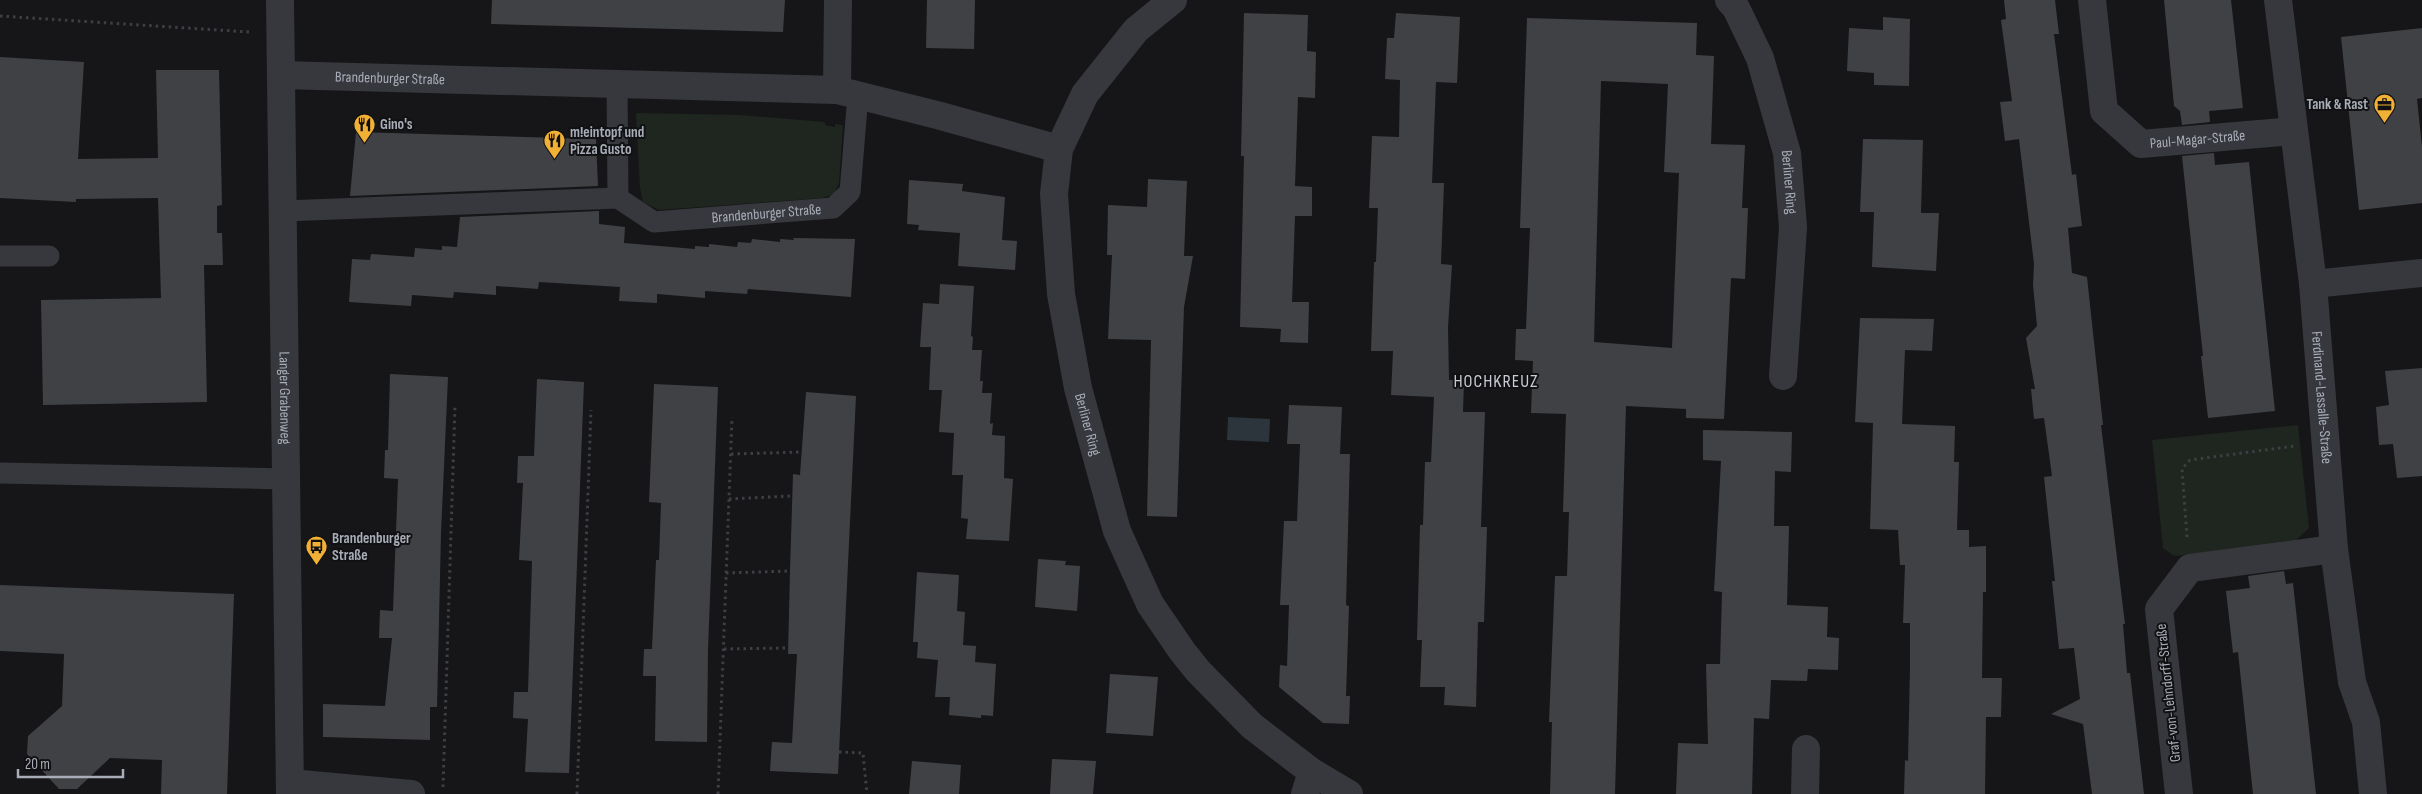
<svg xmlns="http://www.w3.org/2000/svg" width="2422" height="794" viewBox="0 0 2422 794" font-family="'Sofia Sans Condensed',sans-serif">
<style>
.green{fill:#1e261f}
.water{fill:#2c353c}
.building{fill:#404145;fill-rule:evenodd}
.lines{fill:none;stroke-linecap:round;stroke-linejoin:round}
.path{stroke:#3d3f44;stroke-width:3;stroke-dasharray:2.5 4;stroke-linecap:butt}
.lane{stroke:#37383d;stroke-width:21}
.street{stroke:#37383d;stroke-width:28}
.labels{text-anchor:middle;stroke-width:4;stroke-linejoin:round;paint-order:stroke}
.street-label{font-size:15px;fill:#a8adb8;stroke:#111113}
.poi-label{font-size:15px;font-weight:bold;fill:#a8adb8;stroke:#111113;text-anchor:start}
.quarter-label{font-size:18px;letter-spacing:1px;fill:#c9ccd4;stroke:#111113}
</style>
<rect width="100%" height="100%" fill="#161618"/>
<!-- green -->
<path class="green" d="M636 113 739 115 825 122V125L835 127V124L843 125 839 183 834 194 822 198 659 210 643 202 640 188Z
M2298 425 2309 528 2293 543 2174 556 2163 548 2152 440Z"/>
<!-- water -->
<path class="water" d="M1228 417 1270 419 1269 442 1227 440Z"/>
<!-- building -->
<path class="building" d="M492 0H785L783 32 491 24Z
M927 0H975L974 49 926 48Z
M2004 0H2055L2059 34H2054L2072 175 2076 174 2082 226 2068 228 2072 273 2087 277 2103 425H2101L2125 624H2123L2127 673H2130L2144 794H2092L2083 724 2051 714 2080 699 2074 648 2059 649 2052 581H2055L2044 477 2052 476 2044 418 2034 419 2031 389H2035L2026 338 2037 326 2033 285 2034 264 2019 139 2005 141 2000 102 2012 101 2001 20 2006 19Z
M2164 0H2231L2243 108 2209 111 2210 122 2182 125 2180 111 2174 106Z
M1244 13 1308 15 1307 51 1316 52 1315 98 1298 97 1295 186 1312 187V216H1295L1292 302H1309L1308 343 1280 342 1281 329 1240 327 1244 156H1241Z
M1396 13 1460 17 1457 83 1436 82 1432 183H1444L1441 264 1452 265 1448 327 1449 380H1464L1463 412H1485L1481 527H1487L1484 622H1478L1476 707 1444 705 1445 687H1420L1422 640H1417L1420 525H1423L1425 462H1431L1434 397 1391 395 1393 351H1371L1374 262H1376L1378 208H1369L1372 136 1399 137 1400 80 1385 79 1387 38H1394Z
M1883 17 1910 19 1909 86 1874 85V73L1847 71 1849 28 1883 30Z
M1527 18 1697 23 1696 55 1714 56 1711 144 1745 145 1742 208H1748L1745 279 1731 278 1724 419 1686 418V409L1626 406 1615 794H1550L1552 722H1549L1555 576H1567L1569 512H1563L1566 414 1531 413 1533 361 1515 360 1516 329H1526L1530 228H1520ZM1601 81 1668 84 1664 172 1679 173 1672 348 1594 342Z
M2422 28V98L2417 99 2422 147V203L2359 210 2341 37Z
M0 57 84 62 78 159 158 158 156 70H219L222 205 217 206V233H222L223 265H204L207 402 43 405 41 300 161 298 158 198 76 199V202L0 198Z
M356 132 596 139 598 186 350 196Z
M1863 139 1923 140 1921 213H1939L1936 271 1872 267 1874 212H1860Z
M2214 153 2215 165 2249 162 2275 411 2208 418 2201 356H2203L2182 156Z
M1148 179 1187 181 1184 256H1193L1184 307 1177 517 1147 516 1151 340 1108 339 1112 255H1107L1108 205 1147 207Z
M909 180 963 184 962 191 1005 197 1002 240 1017 241 1015 270 958 266 960 233 918 230 919 225 907 224Z
M599 211V224L625 227 624 243 695 249V246L709 247V244L737 247 738 242 751 243 752 239 780 242V239L794 240 793 238 855 239 851 297 748 289 747 294 705 291V298L657 294V303L619 301 620 287 539 282 538 289 496 286V295L454 292 453 298 412 295 411 306 349 302 352 259 370 260 371 254 414 257 415 248 442 250V246L457 247 460 217Z
M940 284 974 286 971 336 973 337 972 350H982L980 381H983L982 393H992L990 424 993 423 992 435 1005 436 1004 478 1013 479 1009 541 966 539 968 519 961 518 963 475H952L954 433 939 432 942 390H929L931 347H920L923 303 939 304Z
M1860 318 1934 319 1932 351 1905 350 1902 424 1955 426 1954 462H1959L1957 530H1969V547L1986 546V592H1983L1982 678H2002L2001 717H1986L1985 794H1904L1905 760 1908 761 1910 666V623H1903L1905 565H1900L1898 530 1870 529 1873 423 1855 422Z
M2422 368V476L2397 478 2393 444 2379 445 2376 407 2389 405 2385 371Z
M390 374 448 377 441 533 437 707H430V740L323 737V704L385 706 392 638H379L380 610 393 611 398 479 384 478 385 450H388Z
M537 379 584 382 569 773 525 772 528 719 513 718 514 692H528L532 561 519 560 523 483H517L518 456H534Z
M654 384 718 387 708 650 707 742 655 741 656 676H643L644 649H652L656 560H659L661 503 649 502Z
M806 392 856 396 838 774 770 771 772 742 792 743 797 654H788L790 571 793 474 800 475Z
M1289 405 1342 407 1340 454H1350L1346 605 1349 606 1346 696H1350L1349 724 1323 723 1279 687 1280 665 1287 666 1289 605H1280L1284 521H1297L1300 444H1287Z
M1703 430 1792 432 1791 472 1775 471 1774 526H1789L1787 605 1828 607 1827 637 1839 638 1838 670 1808 669 1807 681 1771 680 1769 719 1754 718 1752 794H1676L1678 743 1708 744 1706 664H1720L1722 592 1714 591 1721 461 1703 460Z
M1038 559 1066 561 1065 565 1080 566 1077 611 1035 607Z
M2284 571 2286 584 2293 583 2316 794H2253L2238 652 2233 653 2226 591 2250 588 2248 576Z
M917 572 959 575 957 611 965 612 963 645 976 646 975 662 996 664 993 716 981 715V718L949 715 950 697H935L938 660 917 658 918 642H913Z
M0 585 234 594 227 794H161L162 760 110 758 77 789H59L27 754 28 736 62 706 64 654 0 651Z
M1110 674 1158 677 1153 736 1106 733Z
M1052 759 1096 761 1093 794H1050Z
M912 761 961 765 959 794H909Z"/>
<g class="lines">
<!-- path -->
<path class="path" d="M0 16 249 32
M731 454 802 452
M729 499 790 496
M2187 537 2182 469 2190 460 2295 446
M726 573 790 571
M724 649 786 648
M839 752 863 753 867 794
M443 787 455 405
M577 794 591 410
M718 794 732 417"/>
<!-- lane -->
<g class="lane">
<path id="s1" d="M618 198 654 222 833 208 850 192 858 95"/>
<path d="M284 211 618 198 617 84"/>
<path d="M0 256H49"/>
<path d="M0 473 287 479"/>
</g>
<!-- street -->
<g class="street">
<path id="s2" d="M280 0 290 794"/>
<path id="s3" d="M1173 0 1136 30 1085 94 1059 149 1054 194 1061 294 1078 388 1117 531 1150 604 1182 651 1198 671 1252 726 1312 772 1349 794"/>
<path id="s4" d="M1729 0 1736 8 1760 58 1787 153 1793 227 1783 376"/>
<path id="s5" d="M2092 0 2104 111 2141 144 2293 131"/>
<path id="s6" d="M2278 0 2313 284 2334 549 2352 682 2366 722 2373 794"/>
<path id="s7" d="M282 75 837 90 937 115 1059 149"/>
<path d="M837 90 838 0"/>
<path d="M2313 284 2422 273"/>
<path d="M290 783 411 794"/>
<path d="M1305 794 1312 772"/>
<path d="M1805 794 1806 749"/>
<path d="M2179 794 2159 609 2190 568 2334 549"/>
</g>
</g>
<!-- icons -->
<defs>
<symbol id="office-pin" viewBox="-11 -11 22 30"><path d="M0 17L-7.5 6A9.5 9.5 0 1 1 7.5 6Z" fill="#f2b134" stroke="#111113"/><path d="M-6-3h4V-5.5h4V-3h4V5H-6ZM-1-4.5V-3h2v-1.5ZM-6 0V1H6V0Z" fill="#111"/></symbol>
<symbol id="restaurant-pin" viewBox="-11 -11 22 30"><path d="M0 17L-7.5 6A9.5 9.5 0 1 1 7.5 6Z" fill="#f2b134" stroke="#111113"/><path d="M-5-6h1v4h1v-4h1v4h1v-4h1v5L-1.5 .5V6h-2V.5L-5-1ZM5-6V6H3V1.5H1.5Q1.5-4 5-6Z" fill="#111"/></symbol>
<symbol id="bus-pin" viewBox="-11 -11 22 30"><path d="M0 17L-7.5 6A9.5 9.5 0 1 1 7.5 6Z" fill="#f2b134" stroke="#111113"/><path d="M-5-6H5V4H4V6H2V4H-2V6H-4V4H-5ZM-3.5-4V0h7V-4ZM-3.5 1.2v1.5H-2V1.2ZM2 1.2v1.5H3.5V1.2Z" fill="#111"/></symbol>
</defs>
<g fill-rule="evenodd">
<use href="#office-pin" x="2372" y="92" width="25" height="34"/>
<use href="#restaurant-pin" x="352" y="112" width="25" height="34"/>
<use href="#restaurant-pin" x="542" y="128" width="25" height="34"/>
<use href="#bus-pin" x="304" y="534" width="25" height="34"/>
</g>
<g class="labels">
<!-- street labels -->
<g class="street-label">
<text dy="5" stroke="none"><textPath href="#s7" startOffset="108">Brandenburger Straße</textPath></text>
<text dy="5" stroke="none"><textPath href="#s5" startOffset="218">Paul-Magar-Straße</textPath></text>
<text dy="5" stroke="none"><textPath href="#s4" startOffset="194">Berliner Ring</textPath></text>
<text dy="5" stroke="none"><textPath href="#s1" startOffset="156">Brandenburger Straße</textPath></text>
<text dy="5" stroke="none"><textPath href="#s2" startOffset="398">Langer Grabenweg</textPath></text>
<text dy="5" stroke="none"><textPath href="#s6" startOffset="400">Ferdinand-Lassalle-Straße</textPath></text>
<text dy="5" stroke="none"><textPath href="#s3" startOffset="469">Berliner Ring</textPath></text>
<text transform="translate(2168 693) rotate(-96)" y="5">Graf-von-Lehndorff-Straße</text>
</g>
<!-- poi labels -->
<g class="poi-label">
<text x="2368" y="109" text-anchor="end">Tank &amp; Rast</text>
<text x="380" y="129">Gino's</text>
<text x="570" y="137">m!eintopf und<tspan x="570" dy="17">Pizza Gusto</tspan></text>
<text x="332" y="543">Brandenburger<tspan x="332" dy="17">Straße</tspan></text>
</g>
<!-- quarter labels -->
<g class="quarter-label">
<text x="1496" y="387">HOCHKREUZ</text>
</g>
</g>
<!-- scale -->
<path d="M18 769v8h105v-8" fill="none" stroke="#a8adb8" stroke-width="2.5"/>
<text x="25" y="769" font-size="15" fill="#a8adb8" stroke="#111113" stroke-width="4" paint-order="stroke">20 m</text>
</svg>
